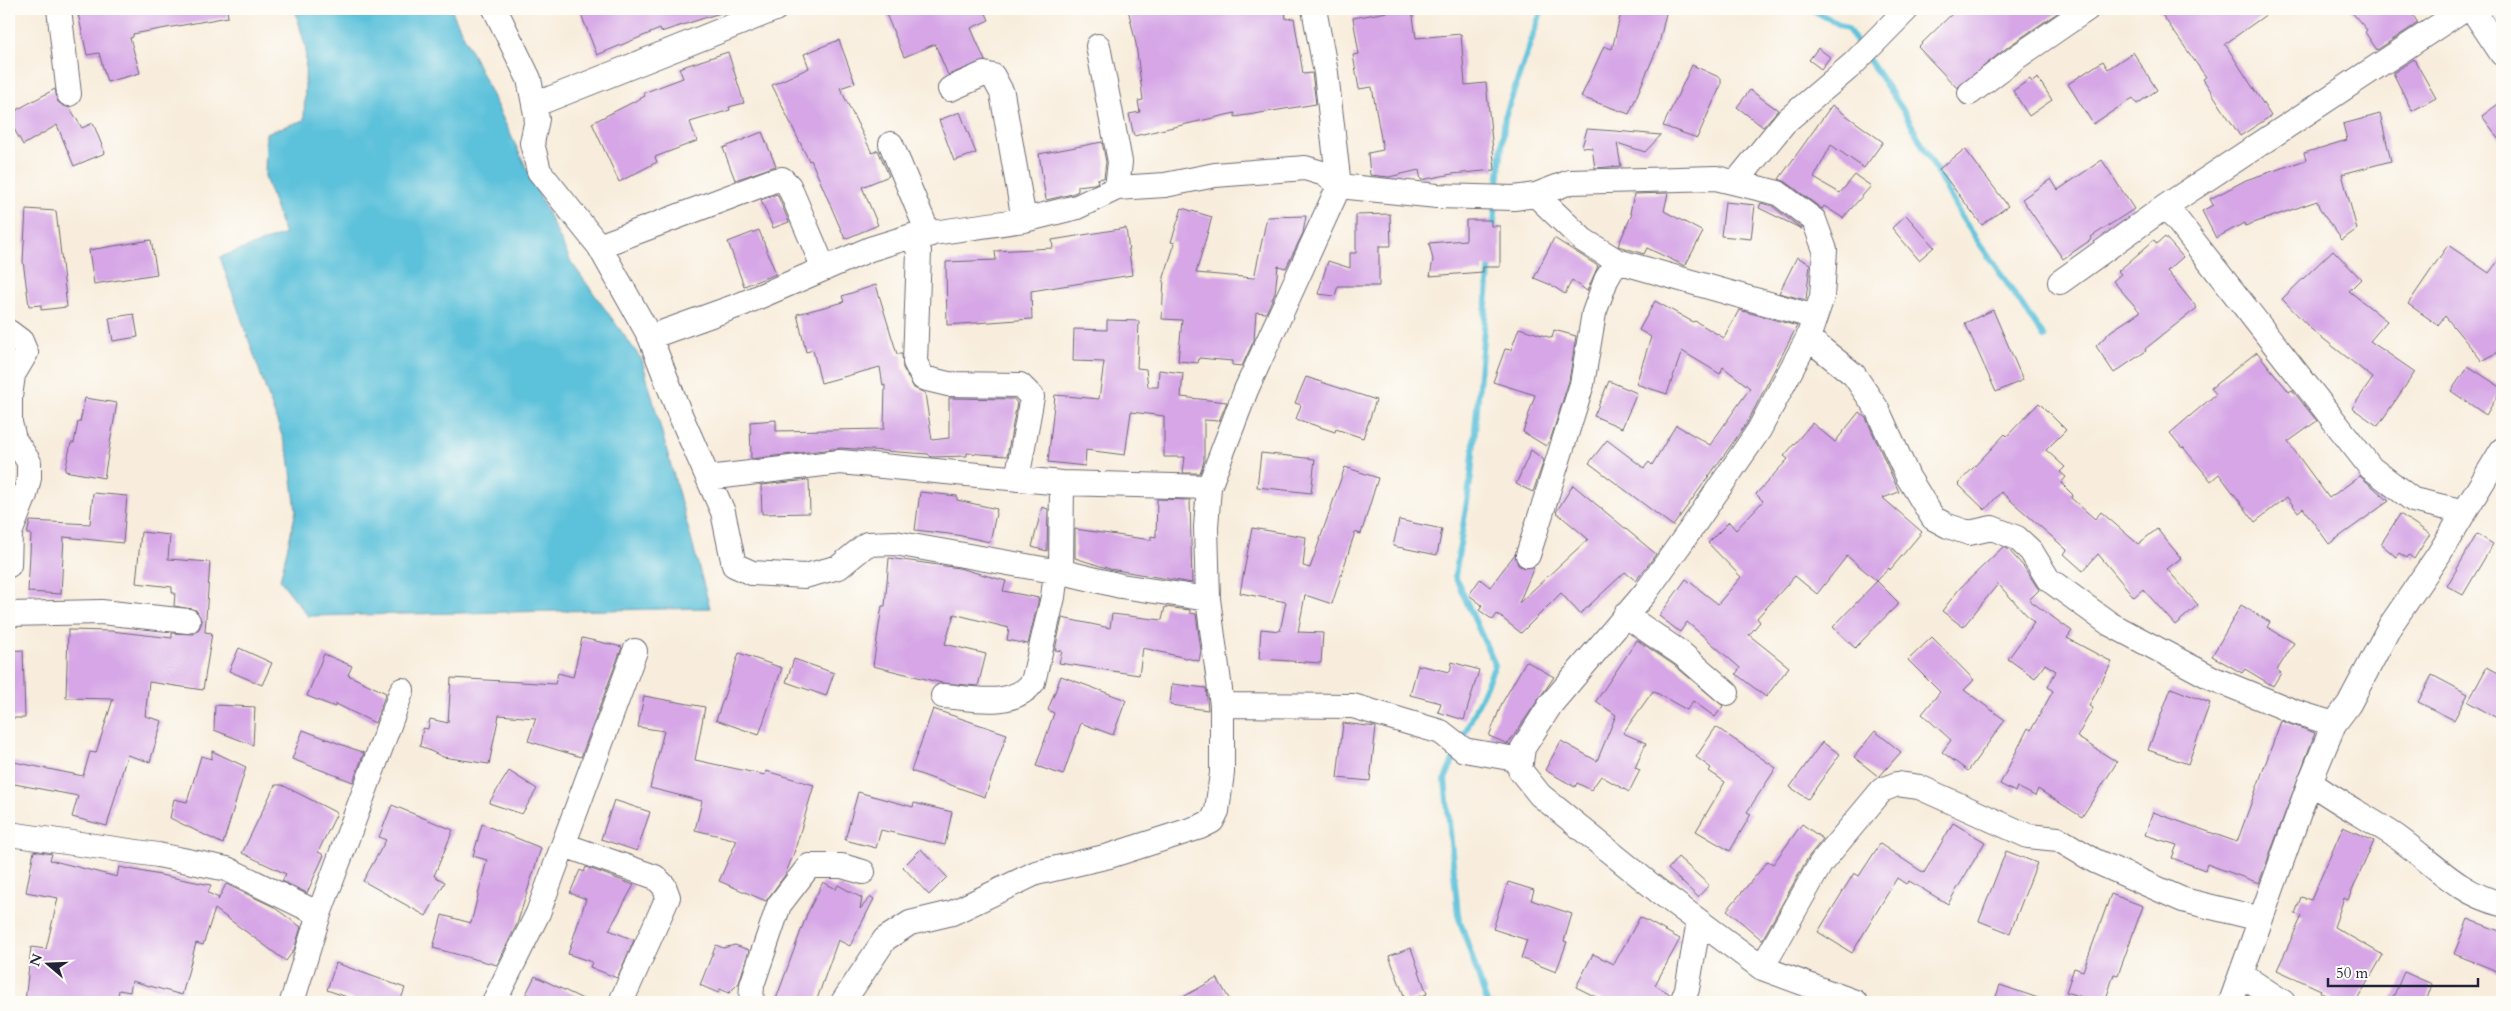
<svg xmlns="http://www.w3.org/2000/svg" width="2511" height="1011" viewBox="0 0 2511 1011" font-family="Cardo,serif">
<style>
.water{fill:#5cc1da;stroke:#3f728a}
.lines{fill:none;stroke-linecap:round;stroke-linejoin:round}
.stream{stroke:#5cc1da;stroke-width:6}
.building{fill:#d6a6e6}
.minor-casing{stroke:#6d6973;stroke-width:26}
.minor{stroke:#fff;stroke-width:24}
</style>
<rect width="100%" height="100%" fill="#fdfcf7"/>
<filter id="ink" filterUnits="userSpaceOnUse"><feTurbulence type="fractalNoise" baseFrequency=".02" numOctaves="2"/><feDisplacementMap in="SourceGraphic" scale="10" xChannelSelector="R" yChannelSelector="G"/><feConvolveMatrix kernelMatrix="1 2 1 2 8 2 1 2 1" color-interpolation-filters="sRGB"/></filter>
<filter id="wash" filterUnits="userSpaceOnUse"><feTurbulence type="fractalNoise" baseFrequency=".0096" numOctaves="4" result="noise"/><feDisplacementMap in="SourceGraphic" scale="20" xChannelSelector="R" yChannelSelector="G"/><feGaussianBlur stdDeviation="1.12" result="paint"/><feColorMatrix in="noise" values="0 0 0 0 0 0 0 0 0 0 0 0 0 0 0 0 0 1.4 0 .05"/><feComposite in="paint" operator="in"/></filter>
<g filter="url(#wash)">
<rect width="100%" height="100%" fill="#f8eddc"/>
<!-- water -->
<path class="water" d="M295 9H451L571 262 642 360 710 608 308 616 280 580 296 511 289 456 220 257 285 234 265 177 266 133 304 120 306 49Z"/>
<g class="lines">
<!-- stream -->
<path class="stream" d="M1811 9 1848 29 1861 49
M1867 57 1905 113 1962 218 2044 337
M1497 193 1505 117 1542 9
M1493 233 1496 203
M1461 742 1495 665 1455 576 1471 476 1490 260
M1457 751 1445 779 1458 915 1487 1002"/>
</g>
<g id="blocks">
<!-- building -->
<path class="building" d="M77 9H227L228 17 133 34V37L130 38 140 73 107 82 99 53 87 55Z
M579 9H723V12L661 32 660 29 597 55Z
M884 9H984L989 20 971 28 985 61 948 75 935 44 904 57Z
M1128 9H1285L1286 19 1294 18 1303 74 1312 73 1316 104 1235 117V113L1134 136 1129 114 1140 112 1138 101 1143 100 1136 44Z
M1405 9H1412L1416 38 1461 34 1465 85 1486 83 1495 170 1452 174 1421 180 1419 170 1389 177 1370 175 1368 153 1383 150 1372 87 1359 89 1353 55 1359 54 1353 18Z
M1622 9H1667L1659 44 1629 114 1581 97 1604 46 1612 49Z
M1957 9H2063L2009 46 1957 88 1918 47Z
M2158 9H2274L2225 44 2271 116 2240 136 2203 79 2206 77Z
M2349 9H2409L2418 23 2377 50 2365 32 2367 30Z
M839 40 855 83 840 88 872 153 878 150 889 176 862 187 878 225 845 239 811 160 809 161 772 85 809 68 804 54Z
M1818 48 1830 57 1821 69 1809 60Z
M728 52 744 103 729 107 730 110 690 122 697 141 655 157 657 162 619 182 592 123 645 96 643 93 683 78 679 68Z
M2133 52 2157 90 2137 104 2133 98 2093 124 2068 84 2103 61 2108 69Z
M2414 59 2436 98 2412 111 2393 73Z
M1692 65 1721 78V85L1697 138 1663 126Z
M2038 78 2052 100 2029 116 2013 91 2030 79 2032 82Z
M55 89 58 102 63 106 70 108 82 128 93 123 105 153 74 166 57 125 23 145 9 120V114Z
M1750 90 1778 110 1763 127 1737 107Z
M2502 101V143L2482 116Z
M1832 105 1883 142 1864 168 1831 145 1814 178 1840 193 1855 175 1871 186 1843 218 1824 206 1822 209 1786 182 1779 179Z
M960 112 976 153 954 161 939 120Z
M2380 114 2391 161 2342 174 2357 229 2342 240 2320 210 2317 201 2245 226 2244 223 2216 238 2202 211 2213 205 2210 199 2246 180 2306 160 2304 153 2347 140 2343 124Z
M1587 129 1615 131 1661 135 1645 152 1617 143 1621 166 1595 168 1592 148 1582 147Z
M762 132 776 166 735 180 723 148Z
M1102 142 1106 162 1104 178 1097 179 1098 182 1094 184 1078 186V191L1072 194 1046 200 1039 154Z
M1965 149 2008 206 1982 225 1939 169Z
M2102 160 2134 209 2091 237 2092 239 2063 259 2022 199 2051 179 2058 190Z
M1668 193 1664 211 1703 232 1685 266 1647 248 1644 254 1618 246 1632 214 1630 213 1634 194Z
M777 194 789 222 773 228 761 200Z
M1725 202 1755 205 1751 239 1721 236Z
M1761 203 1772 206 1802 229 1759 208Z
M1182 208 1212 217 1196 273 1254 278 1267 217 1306 216 1303 233 1286 268 1278 266 1275 293 1266 313 1256 312 1254 340 1242 366 1232 365V361L1199 358 1198 363 1178 361 1182 320 1162 319 1164 277 1175 243 1171 242Z
M26 209 56 211 67 307 41 310V305L29 306 23 261Z
M1390 214 1391 246H1379V286H1338L1335 296 1318 294 1328 261 1350 268V253H1356V215Z
M1906 215 1934 247 1919 260 1892 228Z
M1466 220H1491V226H1500V267H1483V272L1430 276 1433 260 1429 243 1466 240Z
M1126 228 1132 275 1031 291 1032 319 947 325 946 262 996 260 995 251 1053 248 1052 240Z
M759 230 776 274 744 286 728 242Z
M2165 237 2183 257 2167 271 2197 308 2145 349 2146 351 2114 373 2096 346 2111 331 2140 312 2113 281 2121 274 2118 271 2130 261 2154 240 2157 244Z
M1554 238 1598 266 1587 291 1572 280 1565 294 1551 285 1534 278Z
M151 240 157 274 94 284 89 250Z
M2448 245 2489 273 2502 256V350L2482 361 2445 316 2438 325 2408 304Z
M2333 250 2361 279 2349 291 2387 321 2370 341 2415 372 2378 426 2352 408 2373 378 2311 329 2282 299Z
M1797 257 1810 264 1806 300 1779 293Z
M876 285 897 354H902L903 368 914 388 925 393 932 440 949 438V398L1014 399 1017 403 1007 456 967 453V456L931 457 928 454 841 448 751 459 750 422 776 420V431L884 429 885 385 883 386 880 367 821 383 813 350 806 352 797 314 844 302 842 296Z
M1655 301 1693 322 1695 321 1724 338 1739 310 1797 326 1747 423 1673 526 1589 463 1607 440 1644 468 1649 462 1652 465 1676 425 1710 445 1750 388 1723 367 1720 374 1682 351 1667 394 1636 384 1651 337 1639 330Z
M1993 310 2023 380 1996 392 1965 323Z
M134 314 138 337 113 341 109 318Z
M1107 320 1139 321 1137 368 1146 369 1148 387H1158L1159 370 1183 373 1181 397 1227 402 1219 421 1204 420V461L1200 473H1183L1185 457H1164V416L1131 412 1125 455 1086 450 1085 466 1048 462 1055 395 1099 399 1104 362 1073 361 1074 329 1107 330Z
M1519 328 1552 338 1554 330 1576 336 1569 381 1550 441 1546 446 1523 432 1535 395 1493 382 1505 349 1511 350Z
M2257 352 2289 392 2292 390 2317 421 2288 442 2329 498 2360 476 2389 501 2329 544 2303 508 2298 512 2287 497 2255 522 2219 474 2211 481 2183 447 2182 448 2170 433 2216 394 2211 388Z
M2468 366 2502 388 2486 415 2451 391Z
M1306 377 1376 400 1363 438 1336 429 1335 432 1296 419 1301 405 1295 403Z
M1609 381 1637 393 1622 428 1594 416Z
M85 398 117 403 104 478 65 471 71 443H74L78 422H80Z
M2039 403 2066 430 2046 450 2065 467 2060 472 2066 477 2061 483 2073 495 2071 498 2095 519 2101 512 2138 544 2157 529 2181 558 2167 569 2198 605 2175 625 2143 589 2134 597 2098 554 2083 571 2064 554 2067 550 2001 492 1985 510 1958 484 2005 434 2007 436Z
M1859 412 1866 418 1899 492 1883 498 1922 532 1890 570 1889 568 1877 581 1847 556 1817 594 1795 576 1757 618 1760 622 1749 635 1789 667 1766 697 1736 674 1740 668 1687 622 1680 632 1659 616 1686 579 1718 604 1741 577 1708 543 1729 522 1736 530 1763 501 1756 494 1788 459 1784 456 1812 423 1835 442Z
M1531 450 1544 460 1533 492 1516 484Z
M1261 453 1315 459 1311 493 1257 487Z
M1345 467 1378 478 1361 534 1355 532 1332 604 1305 595 1298 632 1323 633 1321 663 1259 659 1261 629 1280 631 1286 602 1240 593 1252 528 1306 537 1303 566 1310 568Z
M809 480 810 513 762 514 761 485Z
M1573 485 1656 554 1636 581 1625 572 1580 614 1561 593 1521 633 1497 614 1493 620 1479 610 1482 605 1469 595 1480 579 1490 587 1515 554 1518 565 1524 568 1534 567 1519 603 1588 539 1556 512Z
M920 492 957 496V500L997 509 990 542 957 535 915 530Z
M93 493 127 496 123 543 64 537 61 594 28 592 31 534H27L30 521 90 524Z
M1157 499 1190 500 1192 583 1110 569 1075 558V529L1151 540V536L1156 537Z
M1042 507 1048 509 1047 551 1032 547Z
M2400 514 2430 534 2414 559 2409 555 2407 558 2399 553 2396 557 2381 544Z
M1399 520 1442 529 1437 555 1393 546Z
M141 532 170 535 168 559 210 562 205 632 212 633 203 690 149 682 145 716 162 721 150 762 127 755 107 826 72 817 78 796 9 783V761L83 776 90 752 96 753 113 699 66 698 68 630 111 631 172 638V633L193 634 199 629 202 622 196 610 174 606 175 593H172V587L136 583Z
M2477 534 2493 544 2463 595 2447 586Z
M2003 547 2008 549 2024 567 2039 590 2029 600 2072 631 2067 638 2112 662 2089 706 2093 708 2077 737 2117 762 2082 817 2038 789 2035 796 2017 787 2015 792 2000 784 2028 728 2031 730 2053 691 2048 687 2056 671 2045 664 2035 678 2008 659 2034 623 1998 584 1963 627 1942 611 1960 588Z
M889 558 959 568 1006 581 1003 591 1039 598 1028 644 1007 640 1009 628 954 614 945 644 986 654 978 686 942 683 873 666 882 606H885Z
M1877 581 1899 603 1855 648 1833 627Z
M2241 605 2270 622 2267 627 2294 643 2277 670 2281 673 2273 686 2245 669 2242 673 2212 656Z
M1165 607 1190 610V613L1196 614 1201 651 1199 661 1143 648 1139 675 1059 663 1062 651 1055 650 1062 618 1110 628 1112 614 1162 620Z
M1932 637 1974 680 1964 690 2005 720 1968 771 1942 752 1951 740 1922 714 1940 692 1908 660Z
M582 638 622 647 581 757 528 741 536 718 499 715 489 764 443 757 420 746 423 728 428 729 430 719 448 723 451 678 555 684 558 673 573 677Z
M1637 640 1674 665 1723 706 1715 717 1693 701 1687 710 1653 691 1623 733 1646 743 1635 768 1640 770 1629 792 1601 776 1591 790 1577 783 1575 787 1545 770 1561 741 1597 761 1616 715 1596 701Z
M239 648 272 663 262 685 229 671Z
M23 650 25 718H9V651Z
M739 653 782 668 759 735 716 720Z
M324 654 352 666 348 675 386 693 375 723 336 704 335 707 307 696Z
M794 659 834 673 826 696 786 682Z
M1526 661 1554 677 1508 744 1489 736 1502 703Z
M1452 662 1479 670 1464 720 1438 712 1441 703 1410 695 1418 665 1450 672Z
M2487 667 2502 675V708L2497 718 2468 702Z
M2432 675 2468 694 2454 720 2418 702Z
M1061 676 1126 700 1113 735 1081 723 1063 775 1036 766 1054 713 1048 710Z
M1172 684 1206 688 1208 710 1170 705Z
M2171 688 2210 703 2188 764 2148 750Z
M644 696 705 707 695 760 765 775 766 771 814 785 794 853 785 875 766 901 719 881 737 840 695 830 702 801 650 788 664 731 638 727Z
M215 705 255 707 253 745 214 730Z
M933 709 1007 734 985 797 911 771Z
M2281 721 2315 733 2259 883 2207 864 2205 870 2172 858 2177 845 2145 835 2153 812 2237 842Z
M1343 723 1376 727 1370 781 1337 778Z
M1716 727 1776 768 1747 812 1751 814 1730 851 1696 831 1725 782 1709 771 1711 768 1696 757Z
M303 730 364 753 353 782 292 759Z
M1875 731 1901 752 1879 777 1854 757Z
M1822 742 1840 754 1808 799 1790 787Z
M212 751 246 767 223 844 170 818 174 799 187 802 201 756 212 759Z
M509 771 537 789 522 814 489 803Z
M275 785H282L337 813 318 852 324 855 307 893 282 881 286 874 242 853Z
M858 792 913 807 914 803 952 812 945 845 881 830 876 848 845 840Z
M614 800 650 812 637 851 601 839Z
M392 805 453 830 434 876 445 882 426 916 363 881 386 840 379 837Z
M1953 823 1985 842 1948 904 1909 881 1906 884 1897 878 1852 953 1818 932 1854 873 1859 876 1880 844 1924 873Z
M482 824 541 848 517 924 497 965 433 948 442 915 471 923 487 860 473 856Z
M1802 824 1823 839 1809 856 1762 940 1727 910 1768 861 1773 864Z
M2343 827 2374 841 2348 900 2344 898 2334 927 2383 955 2356 1002H2337L2320 992 2321 990 2277 970 2302 916 2295 914 2301 897 2311 900Z
M921 849 947 877 929 895 903 867Z
M34 851 52 854 50 860 117 877 119 867 211 885 208 893 219 898 218 900 226 884 272 906 301 927 294 950 286 961 215 909 203 945 196 943 182 995 132 981 130 992 119 990 117 1002H25L31 947 46 949 58 898 26 892Z
M2006 851 2037 863 2010 933 1979 921Z
M1678 857 1709 885 1698 897 1668 869Z
M586 867 634 885 609 930 634 940 617 978 590 967 592 962 568 954 586 899 570 893 580 870 584 872Z
M823 882 836 889 838 885 862 898 860 909 871 897 874 899 850 946 838 940 816 1002H775L807 914Z
M1508 882 1534 890 1531 900 1572 914 1564 941 1567 942 1556 972 1521 958 1527 940 1493 929Z
M2111 894 2143 906 2118 975 2114 974 2105 1002H2096L2066 992 2074 968 2083 971Z
M1640 917 1680 939 1655 985 1670 994 1669 1002H1606L1576 987 1593 954 1614 964Z
M2468 919 2502 932V973L2454 954Z
M716 945 723 948 735 945 749 950 739 983 729 993 720 989 718 993 700 985Z
M1411 948 1427 994 1406 1001 1389 956Z
M336 963 405 988 400 1002H361L327 990Z
M2404 972 2432 984 2426 1002H2391Z
M535 976 589 1002H522Z
M1217 978 1231 1002H1174Z
M2000 985 2044 1000 2043 1002H1994Z"/>
</g>
</g>
<g filter="url(#ink)">
<use href="#blocks" fill-opacity="0" stroke="#6d6973" stroke-width="1"/>
<g class="lines">
<defs>
<path id="minor" d="M59 9 69 94
M495 9 529 79 537 119 532 143 539 171 599 246 650 337 679 412 723 512 734 565 752 573 805 576 839 567 867 544 895 543 1071 574 1121 586 1208 599
M2472 9 2502 54
M1098 46 1120 162 1117 188
M950 89 984 74 993 76 1002 93 1024 220
M1970 93 2017 57 2087 9
M534 105 775 9
M891 144 929 235
M1736 182 1785 122 1853 64 1907 9
M1536 195 1583 240 1617 261 1815 317
M2166 206 2371 468 2413 500 2465 512
M912 236 919 251 915 362 923 378 948 384 1020 385 1032 397 1017 479
M599 246 772 181 782 179 789 186 824 269
M2060 282 2166 206 2464 9
M9 332 21 341 26 353 13 375 10 397V423L14 439 29 462V478L25 495 10 533 9 565
M650 337 742 304 870 249 912 236 1024 220 1077 207 1117 188 1165 185 1215 175 1305 168 1325 174 1339 186 1437 196 1514 198 1536 195 1570 182 1716 178 1778 193 1814 220 1825 250 1822 297 1808 338 1759 430 1691 529 1645 593 1551 704 1523 748 1520 770 1540 795 1657 890 1762 968 1855 1002
M1808 338 1854 375 1877 409 1908 477 1933 518 1948 526 1969 533 1992 528 2017 538 2031 551 2048 579 2110 624 2214 679 2295 712 2334 724
M708 478 840 462 1062 483 1209 487
M1528 555 1582 384 1594 313 1606 280 1617 261
M9 614 101 612 188 621
M1625 615 1682 654 1727 693
M943 696C972 698 1013 709 1033 682L1053 597 1055 581 1061 572 1062 483
M1222 705 1353 706 1441 732 1464 750 1521 760
M2310 782C2338 803 2369 818 2397 837 2432 862 2459 894 2502 904
M9 834 158 855 227 869 319 914
M564 845 655 877 664 886 668 897 621 1002
M1762 968 1821 863 1882 790 1897 784 1919 787 2028 836 2058 839 2095 861 2183 900 2261 919
M2242 975 2283 1002
M292 1002 319 914 402 690
M494 1002 538 913 635 651
M751 1002 752 985 779 905 809 866H842L863 872
M843 1002 885 939 910 923 952 913 1036 873 1109 856 1200 827 1212 821 1217 811 1222 773V705L1208 599 1206 527 1209 487 1246 390 1339 186 1326 73 1314 9
M1682 1002 1687 989 1699 921
M2231 1002 2310 782 2334 724 2349 704 2390 626 2439 554 2502 450"/>
</defs>
<!-- minor casing -->
<use href="#minor" class="minor-casing"/>
<!-- minor -->
<use href="#minor" class="minor"/>
</g>
</g>
<!-- margin -->
<rect width="2511" height="1011" fill="none" stroke="#fdfcf7" stroke-width="30"/>
<!-- north arrow -->
<g transform="translate(48 964) rotate(289)" stroke="#fdfcf7" stroke-width="4" paint-order="stroke">
<path d="M0-4L9 19L0 12L-9 19Z" fill="#22223b"/>
<text y="-8" font-size="14" font-weight="bold" text-anchor="middle" fill="#22223b">N</text>
</g>
<!-- scale -->
<path d="M2328 978v8h150v-8" fill="none" stroke="#22223b" stroke-width="2.5"/>
<text x="2336" y="978" font-size="15" fill="#22223b" stroke="#fdfcf7" stroke-width="4" paint-order="stroke">50 m</text>
</svg>
